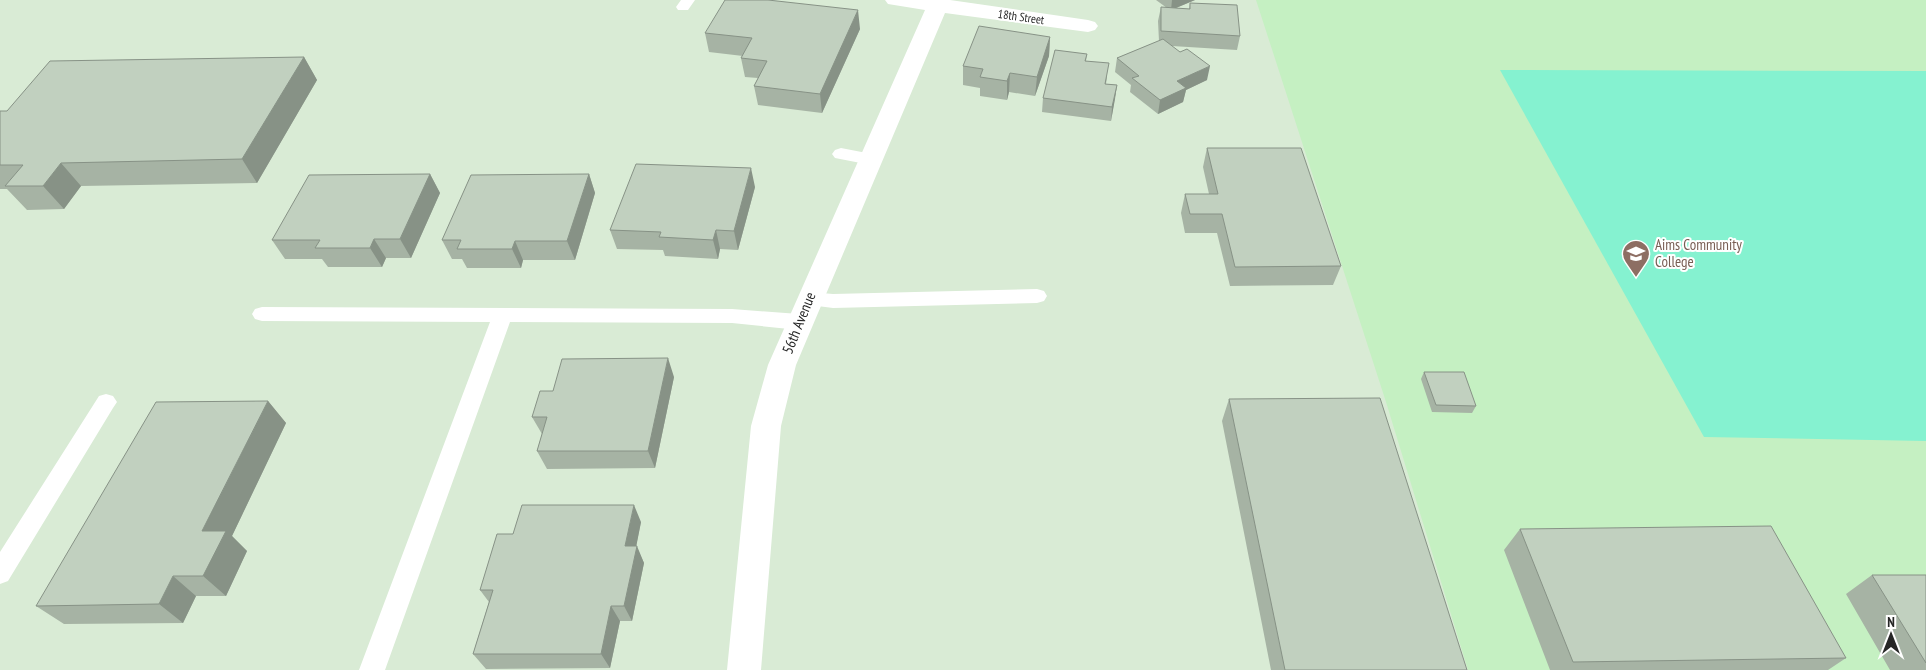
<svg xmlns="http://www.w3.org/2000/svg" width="1926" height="670" viewBox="0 0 1926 670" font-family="'PT Sans Narrow',sans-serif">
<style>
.education{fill:#c5f0c2}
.pitch{fill:#85f2d0}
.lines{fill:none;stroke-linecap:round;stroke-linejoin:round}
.service{fill:#fff;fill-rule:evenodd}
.minor{fill:#fff;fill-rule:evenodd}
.wall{fill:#a6b3a4}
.shaded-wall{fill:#879286}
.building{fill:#c1d0bf;stroke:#879286}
.labels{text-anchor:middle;stroke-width:4;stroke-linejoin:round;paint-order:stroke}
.far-street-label{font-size:12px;fill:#262626;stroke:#fff}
.education-label{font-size:15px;fill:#785e54;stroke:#fff;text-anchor:start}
.street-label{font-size:15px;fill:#262626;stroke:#fff}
</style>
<rect width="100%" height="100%" fill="#d9ebd5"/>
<!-- education -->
<path class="education" d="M1256 0H1926V670H1468L1386 402Z"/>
<!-- pitch -->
<path class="pitch" d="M1500 70 1926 71V441L1704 437Z"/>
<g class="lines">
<!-- service -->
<path class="service" d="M681 0H695L688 10H678L676 7Z
M841 148 877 155 880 159 877 163 871 165 835 158 832 154 835 150Z
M1037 289 1044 291 1047 296 1044 301 1037 303 833 308 802 304 799 299 802 294 809 292 833 294Z
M262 307 732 309 799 314 806 317 809 322 806 327 799 330 732 323 510 322 385 670H359L490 322 262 321 255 319 252 314 255 309Z
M106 394 113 396 117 402 113 408 8 581 0 584V552L99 396Z"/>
<!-- minor -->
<path class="minor" d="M885 0H950L1088 20 1095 22 1098 26 1095 30 1088 32 945 13 796 365 781 426 761 670H727L751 426 768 365 925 10 888 4Z"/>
</g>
<!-- wall -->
<path class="wall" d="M1156 0H1195L1176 8 1189 9 1190 3 1240 36 1237 50 1172 46 1207 80 1186 90 1183 102 1158 114 1130 92 1131 85 1115 72 1117 58 1159 41 1158 21 1161 7 1167 8Z
M860 29 822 113 758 105 754 86 758 78 745 77 741 58 743 56 709 52 705 33Z
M1050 37 1049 56 1035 96 1009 92 1007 100 980 96V88L963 85V66Z
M1087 54 1086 61 1107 77 1106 84 1117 85 1111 121 1042 112 1043 98Z
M304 57 317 80 257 183 81 186 64 209 27 210 7 189H0V111H7Z
M1207 148 1341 266 1333 285 1230 286 1217 233H1185L1181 213 1185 194H1209L1203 167Z
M430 174 440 193 411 258H386L382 267H328L322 259H285L272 240Z
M589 174 595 193 575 260H523L521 268H467L462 259H452L442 240Z
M755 187 738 250 720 249 718 259 665 256 663 250 617 249 610 230Z
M1424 372 1476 406 1472 413 1432 412 1421 379Z
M674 377 655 468 547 469 537 451 542 434 532 417 553 391Z
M1229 399 1467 670H1271L1222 421Z
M268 401 286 423 232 536 247 551 226 596H196L183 623 64 624 36 606Z
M641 522 636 546 644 563 632 621H620L610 668 486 669 473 654 489 602 480 590 513 534Z
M1520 529 1846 658 1828 670H1550L1504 550Z
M1872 575H1926V670H1890L1846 594Z"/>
<!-- shaded-wall -->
<path class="shaded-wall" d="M1172 0H1195L1171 10Z
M858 10 860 29 822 113 820 94Z
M1050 37 1049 56 1035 96 1037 77Z
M304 57 317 80 257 183 242 159Z
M1210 66 1207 80 1186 90 1183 102 1158 114 1160 100 1177 81Z
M1010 73 1009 92 1007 100V81Z
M1117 85 1115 99 1111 121 1112 107Z
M61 163 81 186 64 209 43 186Z
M751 168 755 187 738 250 734 231Z
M430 174 440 193 411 258 400 239Z
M589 174 595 193 575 260 567 241Z
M716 230 720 249 718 259 713 240Z
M374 239 386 258 382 267 370 248Z
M515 241 523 260 521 268 512 249Z
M668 358 674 377 655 468 648 451Z
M268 401 286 423 232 536 247 551 226 596 203 576 202 531Z
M634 505 641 522 633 563 625 546Z
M637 546 644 563 632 621 624 606Z
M173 576 196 596 183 623 159 604Z
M611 606 620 621 610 668 601 654Z"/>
<!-- building -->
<path class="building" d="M725 0H768L858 10 820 94 754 86 767 61 741 58 752 38 705 33Z
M1190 3 1237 5 1240 36 1161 31V7L1190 9Z
M979 26 1050 37 1037 77 1010 73 1007 81 980 77 983 69 963 66Z
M1163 39 1180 52 1187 49 1210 66 1177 81 1186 88 1160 100 1132 78 1139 76 1117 58Z
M1055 50 1087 54 1085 61 1109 63 1105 84 1117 85 1112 107 1043 98Z
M304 57 242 159 61 163 43 186H5L23 165H0V111H7L50 61Z
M1207 148H1301L1341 266 1235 267 1222 214H1190L1185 194H1218Z
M636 164 751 168 734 231 716 230 713 240 659 237 661 232 610 230Z
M430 174 400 239H374L370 248H315L320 240H272L309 175Z
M589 174 567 241H515L512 249H457L461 240H442L471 175Z
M668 358 648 451H537L547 417H532L540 391H553L562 359Z
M1424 372H1464L1476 406 1436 405Z
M1380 398 1467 670H1285L1229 399Z
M268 401 202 531H226L203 576H173L159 604 36 606 156 402Z
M522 505H634L625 546H637L624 606H611L601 654H473L493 590H480L497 534H513Z
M1771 526 1846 658 1573 662 1520 529Z
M1872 575H1926V663Z"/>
<!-- icons -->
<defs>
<symbol id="university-pin" viewBox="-11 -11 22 30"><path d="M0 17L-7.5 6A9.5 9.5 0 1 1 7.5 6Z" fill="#8d6e63" stroke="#fff"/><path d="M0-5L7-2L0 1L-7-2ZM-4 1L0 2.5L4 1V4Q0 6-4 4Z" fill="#fff"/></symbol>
</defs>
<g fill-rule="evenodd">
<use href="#university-pin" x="1620" y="238" width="32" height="43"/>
</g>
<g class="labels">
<!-- far-street labels -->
<g class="far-street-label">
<text transform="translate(1021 17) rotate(8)" y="4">18th Street</text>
</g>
<!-- education labels -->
<g class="education-label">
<text x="1655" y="250">Aims Community<tspan x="1655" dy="17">College</tspan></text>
</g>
<!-- street labels -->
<g class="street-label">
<text transform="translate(799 323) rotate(-68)" y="5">56th Avenue</text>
</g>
</g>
<!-- north arrow -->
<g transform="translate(1891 635)" stroke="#ffffff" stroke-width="4" paint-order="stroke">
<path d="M0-4L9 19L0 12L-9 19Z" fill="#262626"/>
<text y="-8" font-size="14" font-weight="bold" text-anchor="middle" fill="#262626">N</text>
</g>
</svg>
